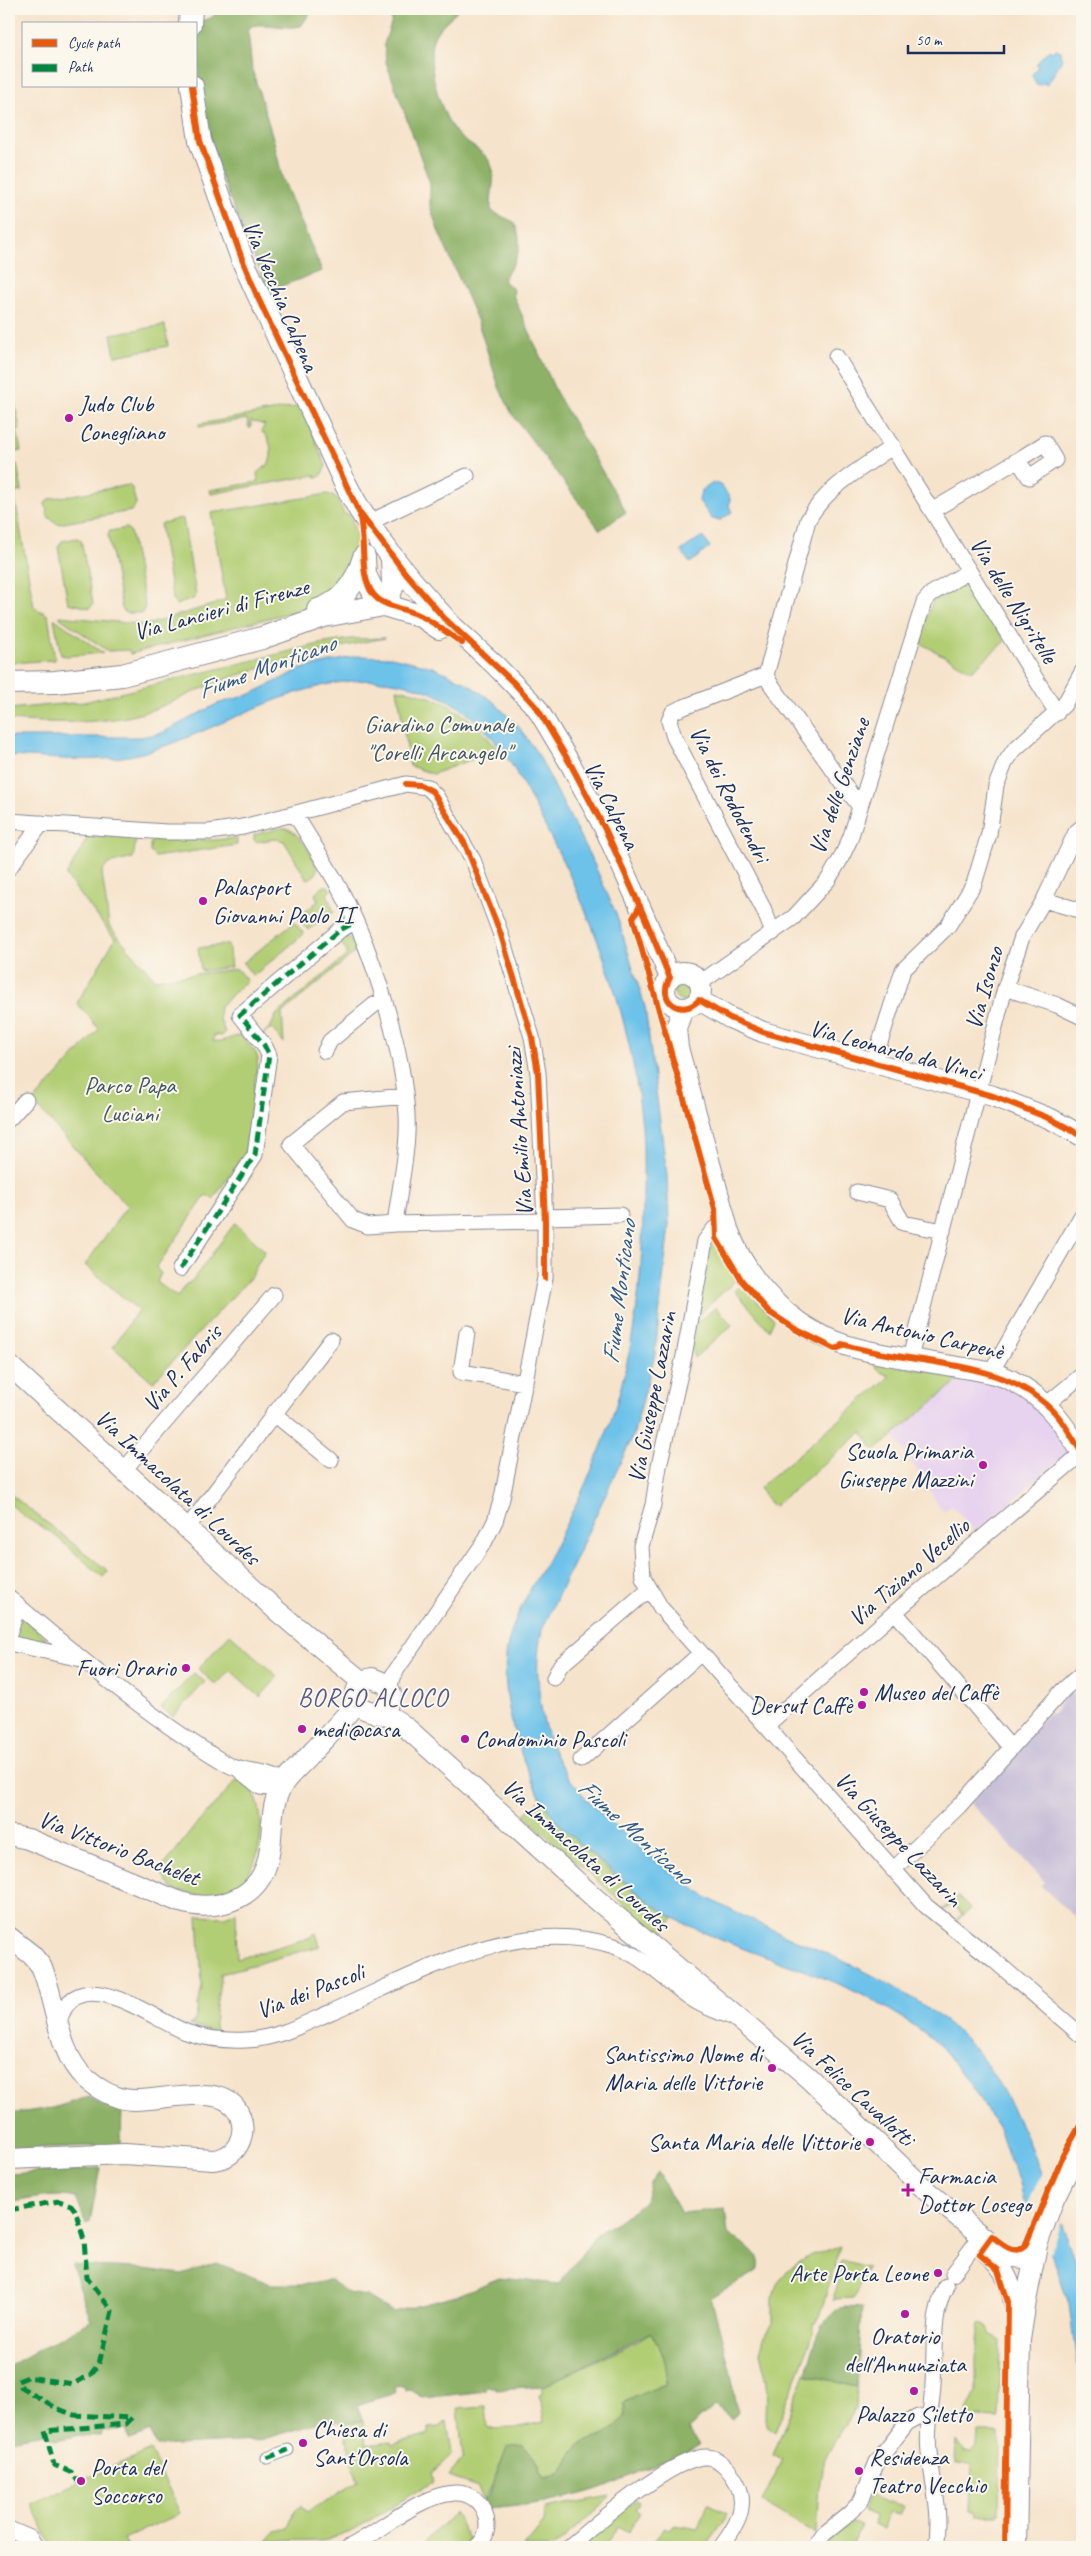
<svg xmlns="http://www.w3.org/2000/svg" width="1091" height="2556" viewBox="0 0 1091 2556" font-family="Caveat,sans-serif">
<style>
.built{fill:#e7d2ef}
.industrial{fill:#c8bfd8}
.green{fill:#b2ce75;stroke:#667e6a}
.forest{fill:#8db166;stroke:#547062}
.water{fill:#6dc2ea;stroke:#4478a4}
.pier{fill:#f6e3cb}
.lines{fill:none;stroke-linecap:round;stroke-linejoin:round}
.pedestrian-casing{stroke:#888994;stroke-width:13}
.minor-casing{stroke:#888994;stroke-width:17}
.tertiary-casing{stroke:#888994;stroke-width:22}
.secondary-casing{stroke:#888994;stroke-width:24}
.pedestrian{stroke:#fff;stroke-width:11}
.minor{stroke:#fff;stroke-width:15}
.tertiary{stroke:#fff;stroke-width:20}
.secondary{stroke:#fff;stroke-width:22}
.quiet{stroke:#00873e;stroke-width:5;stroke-dasharray:10 5;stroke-linecap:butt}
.cycleway-casing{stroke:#fbf7ec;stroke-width:9}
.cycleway{stroke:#e8590c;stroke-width:6}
.poi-dot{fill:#b5179e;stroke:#fbf7ec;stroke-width:2}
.labels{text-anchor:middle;stroke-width:4;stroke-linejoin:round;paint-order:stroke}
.street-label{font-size:24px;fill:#1b2f5e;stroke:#fbf7ec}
.poi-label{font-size:24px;fill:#1b2f5e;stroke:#fbf7ec;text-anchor:start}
.park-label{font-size:24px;fill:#415764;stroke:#fbf7ec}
.water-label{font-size:25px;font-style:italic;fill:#345b88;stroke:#fbf7ec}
.neighbourhood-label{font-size:25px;letter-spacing:1px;fill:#555a89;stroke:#fbf7ec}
</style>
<rect width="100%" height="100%" fill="#fbf7ec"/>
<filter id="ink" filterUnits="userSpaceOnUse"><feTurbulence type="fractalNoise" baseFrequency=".02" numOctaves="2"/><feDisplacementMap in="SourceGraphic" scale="10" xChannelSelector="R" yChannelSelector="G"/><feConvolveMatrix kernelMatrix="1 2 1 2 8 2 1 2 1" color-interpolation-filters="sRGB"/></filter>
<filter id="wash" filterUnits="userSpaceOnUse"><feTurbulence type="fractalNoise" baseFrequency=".0096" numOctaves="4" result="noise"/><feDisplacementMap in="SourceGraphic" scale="20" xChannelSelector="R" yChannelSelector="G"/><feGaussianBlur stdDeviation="1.12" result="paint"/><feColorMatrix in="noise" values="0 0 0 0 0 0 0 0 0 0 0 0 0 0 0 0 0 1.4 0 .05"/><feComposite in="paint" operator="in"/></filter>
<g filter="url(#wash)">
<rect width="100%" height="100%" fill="#f6e3cb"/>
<!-- built -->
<path class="built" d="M962 1377 1009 1388 1046 1412 1070 1451 975 1532 952 1505 944 1512 938 1505 924 1480 893 1435Z"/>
<!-- industrial -->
<path class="industrial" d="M1069 1690 1082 1703V1924L1041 1886 1045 1882 970 1803 1048 1714 1054 1713Z"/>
<!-- green -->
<path class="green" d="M165 325 168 346 115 356 111 334Z
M9 377 20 429 17 430 21 451 9 454 11 465 17 464 22 491 16 492 15 499 34 607 48 615 55 660 9 663Z
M301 406 326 466 321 476 316 478 315 475 211 494 210 490 258 482 257 473 268 465C274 455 271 438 261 431L265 425 251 421V428H249L247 419 199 427V424Z
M129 485 132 488 136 504 131 511 58 524 48 517 45 503 49 499Z
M328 494 337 498 344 514 350 515 358 541 355 568 315 606 130 654 129 650 108 651 60 618V616L146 625 215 604 226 599 211 513Z
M181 518 183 519 196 595 193 599 176 605 173 601 160 524Z
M127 528 130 531 145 606 142 613H126L122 609 108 535 110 531Z
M77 538 81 540 93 604 90 608 68 603 58 547 62 541Z
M966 580 1005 641 972 671 918 642 933 601Z
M54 619H55L103 653 67 656 61 655Z
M385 638C332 648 278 661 227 679 193 690 162 710 127 717 88 724 48 723 9 720V709L84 702 319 644 351 639Z
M397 689C437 694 475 716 497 750L433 774 410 766Z
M276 829C280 828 285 828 288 829 299 832 321 865 316 874L309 879 306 878 284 841 275 839 256 842 254 840V835Z
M89 835 132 837 136 840 133 858 108 864 102 872 109 926 155 979 237 969 247 981 220 1006 219 1017 225 1032 221 1036 214 1035 213 1041C225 1043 231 1035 242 1036L256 1053 258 1059 245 1153 213 1199 206 1195 156 1268 161 1273 157 1282 177 1297 185 1285 192 1281 235 1223 265 1251 250 1278 153 1382 113 1347 138 1310 85 1265 127 1206 33 1102 99 1029 77 1003 115 939 66 876Z
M237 838V845L155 857 150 852V844L154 839 213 840Z
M324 886H328L331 890 327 894 334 912 308 930 298 918 318 901 315 894Z
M294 922 304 934 253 976 243 963Z
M346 937 355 942 359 949 282 1013 284 1043 271 1028 263 1034 271 1026 276 1015 346 956 347 951 339 940Z
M228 944 231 967 201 971 198 948Z
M674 991a10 10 0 1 1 20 0a10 10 0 1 1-20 0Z
M713 1240 735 1274 736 1280 695 1318Z
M740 1286H743L774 1319 769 1330 735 1291Z
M716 1307 732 1325 694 1358 692 1348 696 1323Z
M870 1361 962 1377 875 1451 862 1432 773 1507 759 1488 890 1376 882 1373Z
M9 1493 108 1571 103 1577 52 1533 25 1517 9 1503Z
M22 1617 46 1638 43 1642 17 1639 15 1634Z
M230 1634 278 1677 260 1697 230 1670 216 1685 198 1669Z
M194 1673 205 1682 173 1717 161 1708Z
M239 1778C258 1795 260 1803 261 1828 261 1869 235 1907 189 1893 184 1892 175 1891 171 1887 167 1884 163 1876 160 1871L194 1827Z
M542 1799C568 1841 632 1892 674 1918L662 1935H659L523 1815Z
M958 1896 970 1909 956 1921 962 1914 953 1904 940 1912Z
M236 1912 237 1959 308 1938 316 1933 320 1946 220 1974C221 1993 210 2016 217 2033L189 2025 195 2021 202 1986 198 1916 225 1917Z
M841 2246 817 2323H814V2333L775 2432 768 2427 766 2420 767 2382 760 2353 764 2338 773 2323V2297L778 2282 786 2271 811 2255Z
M841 2260 867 2267 854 2298 833 2299 842 2271H838Z
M980 2324 986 2326 991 2335 1001 2341 999 2419 977 2418 963 2423 976 2392V2359Z
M651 2332C659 2342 671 2369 665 2384L624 2402 625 2417 613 2430 582 2444 572 2453 561 2474 544 2478 539 2470V2462L523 2446 491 2485 483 2500 478 2487 449 2477 463 2457 458 2408 486 2406 488 2429 514 2428 544 2422 540 2395 543 2394V2386L639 2340Z
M805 2374 857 2387 856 2408 825 2457 820 2482 817 2535 762 2502 782 2460 773 2455Z
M363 2421 366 2444 392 2441 393 2444 429 2434V2428L440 2427 447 2421 452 2453 442 2466 431 2472 433 2481 354 2530 337 2537 321 2540 267 2541 276 2531 288 2528 295 2510 301 2506 306 2513C326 2503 339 2491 358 2481L349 2454 345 2423Z
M978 2432H1000L999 2516H977V2512L970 2511 972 2464 956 2463 957 2440 965 2452 971 2453 977 2447Z
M150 2450 180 2513 124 2539 128 2547H51L32 2503Z
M868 2495 889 2503 890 2501 904 2505 900 2514 889 2512 884 2529 874 2524 876 2517 862 2512Z
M610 2496 602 2506 553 2547H524L544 2523 546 2508Z
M637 2500 639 2503 635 2510 640 2514 628 2532 618 2526 606 2545 608 2547H582L623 2509Z
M707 2502 727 2513 724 2522 706 2547H656L652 2543 664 2527 669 2529 674 2525 698 2529Z
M454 2513 471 2543 465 2547H419Z
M849 2520 860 2525 851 2547H819Z"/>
<!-- forest -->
<path class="forest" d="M221 9H313L301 26C284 30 267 22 251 26L248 31 252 69 274 141 282 177 322 271 268 291 220 174 199 92 197 22 211 18Z
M379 9H458C452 17 440 26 435 35 423 56 441 119 459 136 469 146 488 152 492 167 496 179 490 195 491 209L493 212 514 222C525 246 518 259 503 279L514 290 513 295 556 392 626 512 600 530 512 414 499 387 477 320 438 230 430 206V183L386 62 384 44 392 21 389 13Z
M88 2097 103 2105 122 2108 121 2145 9 2149V2114L53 2108Z
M100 2168 90 2222 86 2224 76 2198C53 2193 31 2199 9 2203V2174Z
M658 2172 681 2213 725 2209 728 2234C742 2244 764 2252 757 2271L711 2297 730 2369 738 2412 732 2420 715 2406 688 2429 699 2445C666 2460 632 2476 598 2489 565 2500 524 2506 489 2509L483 2500 487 2497 507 2447 523 2446 539 2463V2470L544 2478C572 2477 563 2456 582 2444 586 2441 592 2440 597 2438 609 2433 616 2426 625 2417L624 2402 665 2384C671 2368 659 2343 651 2332L543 2386 496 2389V2387H486V2391L423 2398 410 2389 405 2390 404 2386 394 2387 395 2393 357 2405 363 2421 341 2424 338 2421 316 2424 256 2441 157 2446 150 2431 129 2440 125 2429 103 2431 101 2436 79 2435 56 2440 45 2434 9 2440V2366L91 2321 72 2265 136 2268 182 2274 217 2263 271 2284H311L331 2280 348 2293 367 2296 393 2312 456 2296 499 2278 559 2284 597 2234 635 2210 645 2200 650 2183Z
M844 2307 862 2308 857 2387 805 2374C813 2354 820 2313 844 2307Z"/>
<!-- water -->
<path class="water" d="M1055 49 1062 52 1060 56 1063 58 1047 85 1044 83 1040 85 1036 84 1032 75 1038 66 1036 64 1049 50 1052 52Z
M713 483 720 484 730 498 729 506 732 512 721 520 712 519 699 501 701 491Z
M702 536 710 547 690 563 681 551Z
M356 656 391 657 433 667 463 681 493 701 519 727 539 756 595 866 617 916 645 1007 667 1175 669 1225 655 1354 633 1436 542 1630C536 1658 537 1671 540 1699 547 1767 584 1799 633 1842 660 1864 688 1887 719 1904 799 1946 893 1972 961 2035 1004 2074 1035 2157 1056 2211 1065 2234 1077 2258 1082 2282 1084 2291 1082 2302 1082 2312 1082 2334 1082 2356 1082 2378L1076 2357 1069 2304 1053 2257 1023 2198 1020 2181 1011 2163 1000 2130 969 2083C958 2073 953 2060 943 2049 926 2031 894 2012 872 2000 808 1966 734 1952 671 1916 646 1902 625 1881 602 1863 577 1842 552 1821 537 1791 517 1752 498 1688 508 1644 516 1609 538 1577 555 1546 584 1489 609 1438 624 1375 638 1318 643 1261 643 1203 643 1178 644 1152 642 1127 633 1026 598 927 551 838 513 765 487 700 398 683 310 667 230 727 149 751 105 765 55 758 9 756V737H141L162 733 217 704 251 694 301 669Z"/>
<!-- pier -->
<path class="pier" d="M1043 2169 1062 2219 1049 2255 1026 2209Z"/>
</g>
<g filter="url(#ink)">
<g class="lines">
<defs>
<path id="pedestrian" d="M267 2458 288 2450"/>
<path id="minor" d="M836 356 1057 713
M933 510 1018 460 1029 477 1055 460 1045 443 1018 460
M368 523 467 476
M766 675 770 683 860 807
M295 814C310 839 326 864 340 889 372 949 403 1047 407 1115 409 1149 399 1190 395 1224L368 1226 353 1220 291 1144 343 1102 405 1096
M9 821 166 832H209L243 827 406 784 427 787 436 796 473 860 500 932 532 1037 538 1073 545 1221V1278L502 1498 495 1521 485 1541 393 1675 389 1688
M9 868 42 823
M1044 900 1082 911
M773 933 764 910 674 737 669 721 673 712 679 709 766 675 808 520C826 487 863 468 893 446
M700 983 794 917 828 880 840 860 850 839 924 602 931 594 969 571
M1005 988 1057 1005 1082 1017
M325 1051 330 1041 374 1005 383 1001
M873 1064 903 970 948 926 974 884 989 834 996 786 1005 763 1014 750 1064 705 1082 672
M9 1119 26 1100
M857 1192 890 1200 903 1223 943 1231
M545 1217 620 1215
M395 1224 545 1221
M728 1229H714L705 1241 684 1356 659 1466 653 1505 641 1546 643 1577 661 1608 926 1906 995 1961 1082 2036
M180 1269 255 1155 269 1055 264 1045 240 1015 340 930 355 922
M467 1333 461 1372 525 1383
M910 1358 1005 988 1022 937 1044 900 1076 832 1082 827
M990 1374 1082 1215
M1047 1404 1082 1375
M273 1413 331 1460
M123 1471 274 1295
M187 1528 331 1340
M9 1598C78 1656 149 1718 227 1764 245 1775 266 1769 284 1783
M895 1612 1011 1748
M9 1634 16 1613 13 1602
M9 1643 81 1659
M554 1678 560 1666 648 1590
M766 1726 895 1612 1082 1453
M581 1760 701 1653
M239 1770 260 1787 280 1789
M893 1870 959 1806 1063 1690 1082 1673
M59 2022C76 1958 152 2019 186 2032 206 2039 225 2041 246 2040 276 2039 304 2024 331 2012 419 1974 512 1916 611 1945 642 1954 665 1981 692 1999 703 2007 717 2011 729 2016
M953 2274 975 2244
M9 2529 30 2538 36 2547
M349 2547C382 2531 418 2495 455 2493 483 2491 499 2530 476 2547
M569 2547C594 2525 676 2454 708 2457 721 2458 733 2474 738 2485 748 2509 735 2528 721 2547
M815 2547 824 2534 849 2514 861 2501 877 2462 907 2423 918 2417H928
M936 2547C942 2514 933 2485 929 2452 926 2429 932 2407 933 2384 935 2352 931 2316 946 2286"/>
<path id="tertiary" d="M431 611 444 618 495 665 537 708 571 765 606 831 645 918 670 978
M665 990a18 18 0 1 1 36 0a18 18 0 1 1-36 0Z
M699 1000 730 1018 763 1032 993 1096 1051 1119 1082 1136
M683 1009 676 1028 678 1048 728 1229C747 1282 791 1328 845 1345 877 1355 913 1359 946 1365 966 1369 990 1370 1009 1379 1045 1397 1061 1420 1082 1453
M9 1365 276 1610 362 1682
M375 1713 388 1704 391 1694 387 1684 372 1678C366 1679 360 1682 357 1689 347 1712 377 1711 390 1717 397 1720 403 1725 409 1730L597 1900 808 2077 929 2193 1006 2256 1023 2258 1037 2245
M9 1835 28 1839 180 1902C214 1912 256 1901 267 1863 275 1837 267 1809 283 1784 289 1775 298 1767 306 1759 323 1740 341 1722 357 1702
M9 1937 32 1955 41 1966C56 2000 57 2053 85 2078 97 2089 115 2099 132 2100 162 2102 227 2079 240 2116 244 2126 243 2136 238 2145 233 2154 224 2159 213 2160L124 2154 9 2159
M986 2252C1011 2272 1012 2291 1017 2321
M1016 2547 1020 2340 1026 2301 1037 2245 1054 2198 1082 2143"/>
<path id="secondary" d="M190 24 191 9
M192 86 200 141 242 259 344 481C369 532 406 576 444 618
M364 557 365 575 377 599 384 605 423 617 439 628
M318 610C343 602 357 581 364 557
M9 683 55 682 122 675 262 638 324 616 378 606 388 599 393 585 392 557"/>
</defs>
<!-- pedestrian casing -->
<use href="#pedestrian" class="pedestrian-casing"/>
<!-- minor casing -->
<use href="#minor" class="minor-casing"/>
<!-- tertiary casing -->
<use href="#tertiary" class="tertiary-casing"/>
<!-- secondary casing -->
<use href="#secondary" class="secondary-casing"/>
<!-- pedestrian -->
<use href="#pedestrian" class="pedestrian"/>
<!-- minor -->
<use href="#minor" class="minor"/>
<!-- tertiary -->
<use href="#tertiary" class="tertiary"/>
<!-- secondary -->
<use href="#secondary" class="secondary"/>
<!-- quiet -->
<path class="quiet" d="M180 1269 255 1155 269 1055 264 1045 240 1015 340 930 355 922
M9 2210 59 2201 71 2205 75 2210 84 2240 87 2278 112 2311 99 2364 90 2375 73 2384 28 2377 18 2381 22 2388 56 2408 74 2415 132 2418 126 2424 45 2431 54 2465 71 2472 84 2489
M267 2458 288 2450"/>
<defs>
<path id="cycleway" d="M192 86 200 141 242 259 258 298 359 512 406 574 444 618 514 683 537 708 571 765 606 831 645 918 670 978C656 1000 681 1019 699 1000L730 1018 763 1032 993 1096 1051 1119 1082 1136
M360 517C364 537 362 555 365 574 372 612 398 603 423 617 436 624 449 634 462 643
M406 784 420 785 432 791 465 844 500 932 532 1037 538 1073 545 1221V1278
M640 906 633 918 715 1209 716 1238 742 1281 769 1312 795 1329 835 1349 841 1347 842 1344C908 1365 993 1357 1046 1404 1062 1417 1071 1436 1082 1453
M1005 2547 1008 2302 998 2270 979 2254 992 2236C1001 2243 1015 2256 1025 2246L1063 2155 1082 2122"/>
</defs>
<!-- cycleway casing -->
<use href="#cycleway" class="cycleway-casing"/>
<!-- cycleway -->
<use href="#cycleway" class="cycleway"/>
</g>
</g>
<!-- markers -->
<g class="poi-dot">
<circle cx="69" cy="418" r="5"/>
<circle cx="203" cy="901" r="5"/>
<circle cx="983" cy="1465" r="5"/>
<circle cx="186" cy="1668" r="5"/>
<circle cx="864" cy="1692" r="5"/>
<circle cx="862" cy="1705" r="5"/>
<circle cx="302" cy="1729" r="5"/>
<circle cx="465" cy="1739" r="5"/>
<circle cx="772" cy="2068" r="5"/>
<circle cx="870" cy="2142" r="5"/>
<path d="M905.5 2182.5h5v5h5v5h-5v5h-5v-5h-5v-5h5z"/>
<circle cx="938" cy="2273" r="5"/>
<circle cx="905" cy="2314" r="5"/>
<circle cx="914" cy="2391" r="5"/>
<circle cx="303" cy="2443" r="5"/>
<circle cx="859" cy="2471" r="5"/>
<circle cx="81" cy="2481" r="5"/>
</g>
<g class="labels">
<!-- street labels -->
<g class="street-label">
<text transform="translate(281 296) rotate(67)" y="8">Via Vecchia Calpena</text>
<text transform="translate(1014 600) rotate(58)" y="8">Via delle Nigritelle</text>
<text transform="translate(221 609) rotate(-15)" y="8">Via Lancieri di Firenze</text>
<text transform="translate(839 786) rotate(-71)" y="8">Via delle Genziane</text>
<text transform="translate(730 794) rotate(63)" y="8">Via dei Rododendri</text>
<text transform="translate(612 805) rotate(63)" y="8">Via Calpena</text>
<text transform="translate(984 988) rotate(-74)" y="8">Via Isonzo</text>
<text transform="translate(896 1050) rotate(15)" y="8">Via Leonardo da Vinci</text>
<text transform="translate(519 1132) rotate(-94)" y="8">Via Emilio Antoniazzi</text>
<text transform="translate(922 1333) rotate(13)" y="8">Via Antonio Carpenè</text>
<text transform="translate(182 1368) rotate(-49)" y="8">Via P. Fabris</text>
<text transform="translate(652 1397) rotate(-79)" y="8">Via Giuseppe Lazzarin</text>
<text transform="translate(178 1487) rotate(43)" y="8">Via Immacolata di Lourdes</text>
<text transform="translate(909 1572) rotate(-41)" y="8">Via Tiziano Vecellio</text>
<text transform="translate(899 1839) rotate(47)" y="8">Via Giuseppe Lazzarin</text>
<text transform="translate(119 1848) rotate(21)" y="8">Via Vittorio Bachelet</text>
<text transform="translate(586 1855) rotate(42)" y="8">Via Immacolata di Lourdes</text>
<text transform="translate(310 1991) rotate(-21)" y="8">Via dei Pascoli</text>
<text transform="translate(853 2088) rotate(43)" y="8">Via Felice Cavallotti</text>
</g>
<!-- poi labels -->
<g class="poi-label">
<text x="79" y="412">Judo Club<tspan x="79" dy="28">Conegliano</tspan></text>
<text x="213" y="895">Palasport<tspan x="213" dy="28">Giovanni Paolo II</tspan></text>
<text x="973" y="1459" text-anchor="end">Scuola Primaria<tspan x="973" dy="28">Giuseppe Mazzini</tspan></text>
<text x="176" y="1676" text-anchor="end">Fuori Orario</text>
<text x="874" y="1700">Museo del Caffè</text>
<text x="852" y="1713" text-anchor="end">Dersut Caffè</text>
<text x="312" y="1737">medi@casa</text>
<text x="475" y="1747">Condominio Pascoli</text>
<text x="762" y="2062" text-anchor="end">Santissimo Nome di<tspan x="762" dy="28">Maria delle Vittorie</tspan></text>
<text x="860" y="2150" text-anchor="end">Santa Maria delle Vittorie</text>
<text x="918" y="2184">Farmacia<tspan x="918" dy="28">Dottor Losego</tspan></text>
<text x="928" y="2281" text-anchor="end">Arte Porta Leone</text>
<text x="905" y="2344" text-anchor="middle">Oratorio<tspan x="905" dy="28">dell'Annunziata</tspan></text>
<text x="914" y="2422" text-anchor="middle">Palazzo Siletto</text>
<text x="313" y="2437">Chiesa di<tspan x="313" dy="28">Sant'Orsola</tspan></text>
<text x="869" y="2465">Residenza<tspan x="869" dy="28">Teatro Vecchio</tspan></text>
<text x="91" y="2475">Porta del<tspan x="91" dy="28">Soccorso</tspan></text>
</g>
<!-- park labels -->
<g class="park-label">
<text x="439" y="732">Giardino Comunale<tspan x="439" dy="28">"Corelli Arcangelo"</tspan></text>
<text x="130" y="1093">Parco Papa<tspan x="130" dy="28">Luciani</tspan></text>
</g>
<!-- water labels -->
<g class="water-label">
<text transform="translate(266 666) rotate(-20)" y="9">Fiume Monticano</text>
<text transform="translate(618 1292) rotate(-83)" y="9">Fiume Monticano</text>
<text transform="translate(636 1831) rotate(42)" y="9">Fiume Monticano</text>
</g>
<!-- neighbourhood labels -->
<g class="neighbourhood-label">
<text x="373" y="1706">BORGO ALLOCO</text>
</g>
</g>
<!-- margin -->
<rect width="1091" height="2556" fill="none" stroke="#fbf7ec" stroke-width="30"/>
<!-- legend -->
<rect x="22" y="22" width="175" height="65" fill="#fbf7ec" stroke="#a1a7b3"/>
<rect x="32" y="39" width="25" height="8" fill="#e8590c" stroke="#a1a7b3"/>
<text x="68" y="48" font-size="15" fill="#1b2f5e">Cycle path</text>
<rect x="32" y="64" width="25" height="8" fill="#00873e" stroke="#a1a7b3"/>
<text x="68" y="72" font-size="15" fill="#1b2f5e">Path</text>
<!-- scale -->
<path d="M908 45v8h96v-8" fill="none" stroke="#1b2f5e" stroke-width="2.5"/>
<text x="916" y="45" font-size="15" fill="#1b2f5e" stroke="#fbf7ec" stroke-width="4" paint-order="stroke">50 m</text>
</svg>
